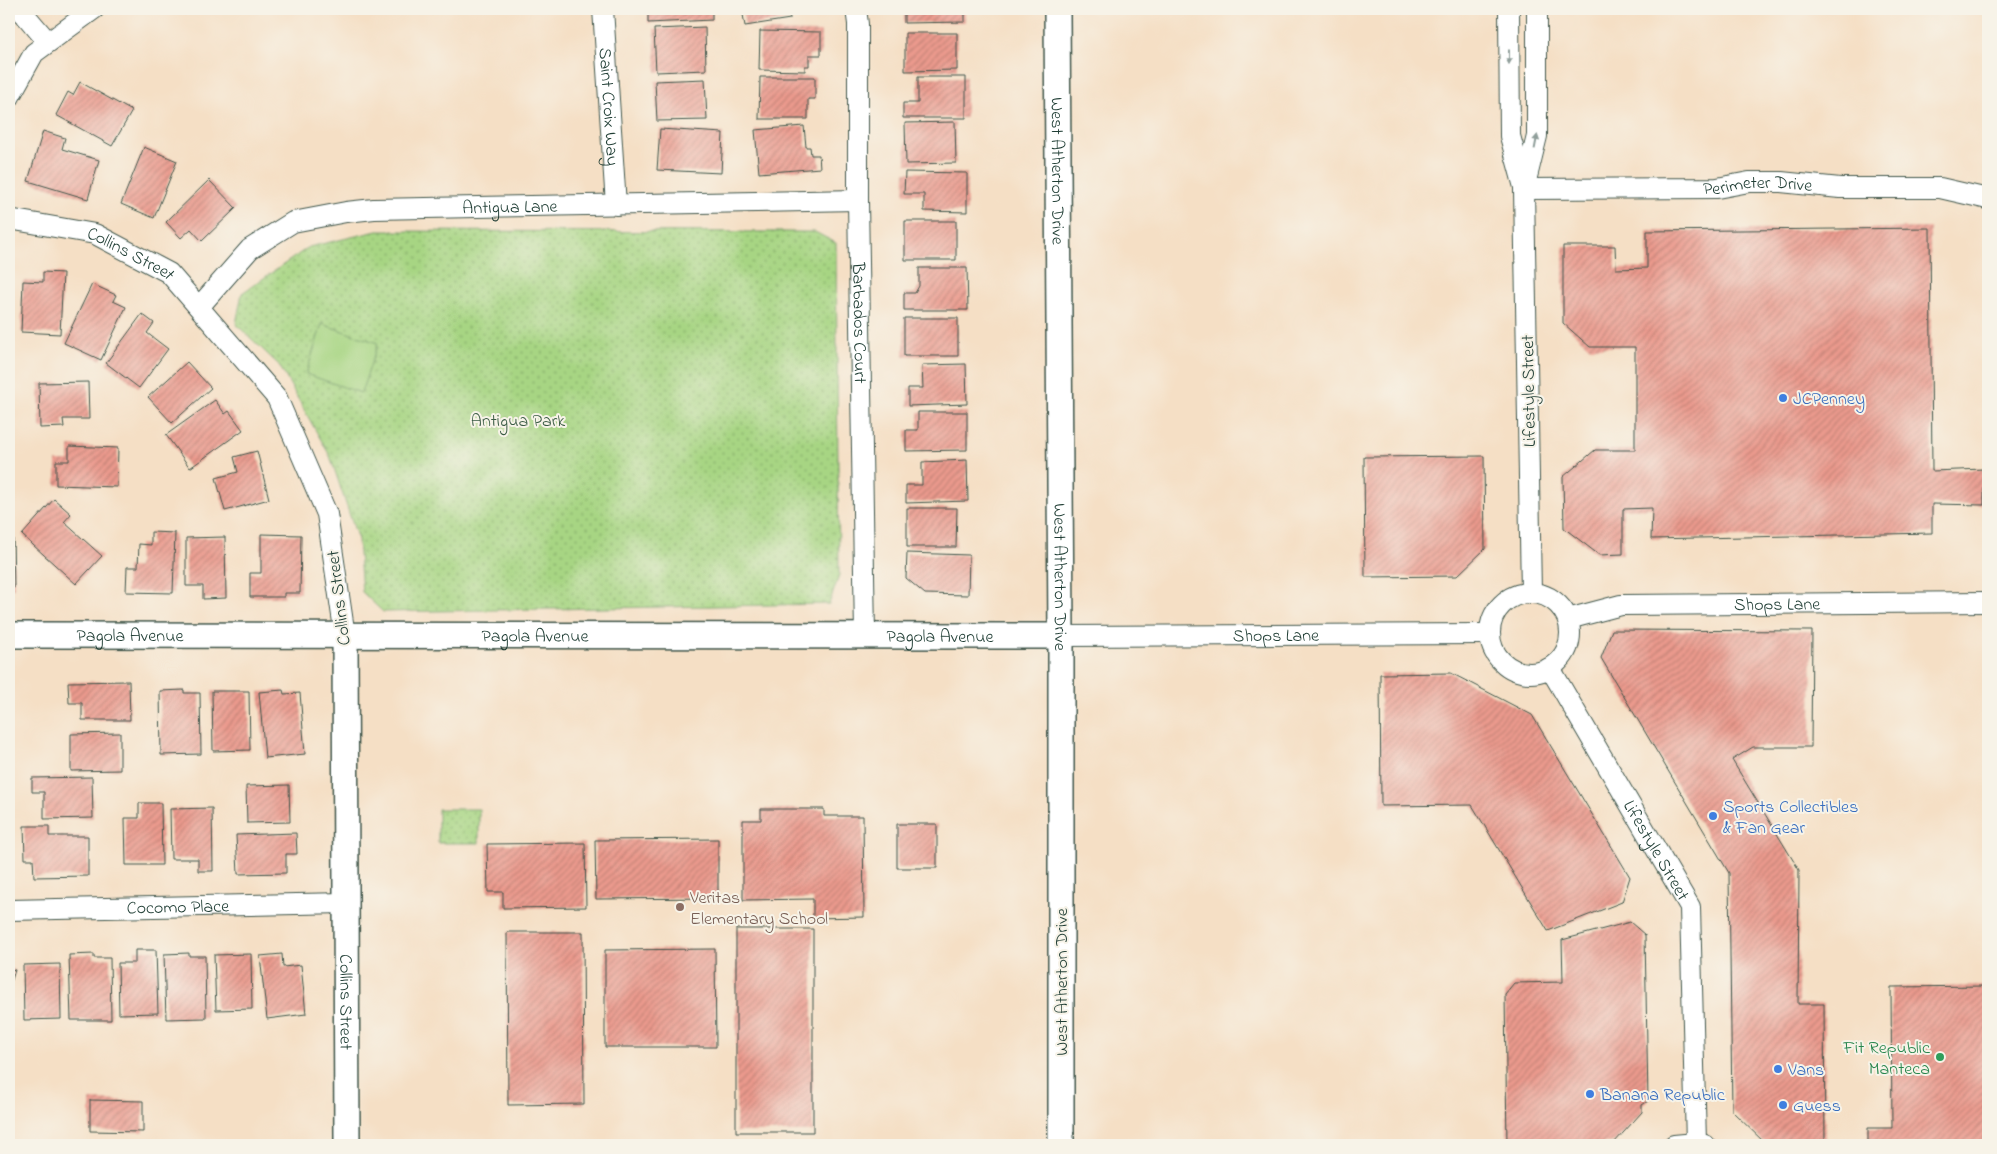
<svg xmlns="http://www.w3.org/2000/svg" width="1997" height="1154" viewBox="0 0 1997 1154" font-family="'Indie Flower',sans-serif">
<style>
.park{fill:url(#park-dots);stroke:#63895c}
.garden{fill:#a7d583;stroke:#63895c}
.building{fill:url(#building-hatch)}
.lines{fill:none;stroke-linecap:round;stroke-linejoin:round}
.minor-casing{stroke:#3f554a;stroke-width:22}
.tertiary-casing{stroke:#3f554a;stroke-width:28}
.minor{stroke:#fff;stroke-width:20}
.tertiary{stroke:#fff;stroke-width:25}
.oneway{fill:#8f9e9a}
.shop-dot{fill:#3f7fe0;stroke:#f7f3e8;stroke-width:2}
.education-dot{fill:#8d6e63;stroke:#f7f3e8;stroke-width:2}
.leisure-dot{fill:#2e9e5b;stroke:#f7f3e8;stroke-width:2}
.labels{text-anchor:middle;stroke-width:4;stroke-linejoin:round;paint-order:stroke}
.street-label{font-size:18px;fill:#1f3d34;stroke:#f7f3e8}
.shop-label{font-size:18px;fill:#366cbe;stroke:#f7f3e8;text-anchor:start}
.park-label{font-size:18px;fill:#3a5b44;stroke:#f7f3e8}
.education-label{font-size:18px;fill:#785e54;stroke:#f7f3e8;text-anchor:start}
.leisure-label{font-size:18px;fill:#27864d;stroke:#f7f3e8;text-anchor:end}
</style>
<defs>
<pattern id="park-dots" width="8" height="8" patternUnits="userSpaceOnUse" patternTransform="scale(1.25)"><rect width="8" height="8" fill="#a7d583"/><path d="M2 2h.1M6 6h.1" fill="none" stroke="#87ae6c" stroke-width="1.8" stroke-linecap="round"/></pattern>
<pattern id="building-hatch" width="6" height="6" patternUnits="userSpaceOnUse" patternTransform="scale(1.25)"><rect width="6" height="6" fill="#eb9a8d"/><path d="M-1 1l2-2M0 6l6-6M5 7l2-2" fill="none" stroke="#be7f74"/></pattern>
</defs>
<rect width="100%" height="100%" fill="#f7f3e8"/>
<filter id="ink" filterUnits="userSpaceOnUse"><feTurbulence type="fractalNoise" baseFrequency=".02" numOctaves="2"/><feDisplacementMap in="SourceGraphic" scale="10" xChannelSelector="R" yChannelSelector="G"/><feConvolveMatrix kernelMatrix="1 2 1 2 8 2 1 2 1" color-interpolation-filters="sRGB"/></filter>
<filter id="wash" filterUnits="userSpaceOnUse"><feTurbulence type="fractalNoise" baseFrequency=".0096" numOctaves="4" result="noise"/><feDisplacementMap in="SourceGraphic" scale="20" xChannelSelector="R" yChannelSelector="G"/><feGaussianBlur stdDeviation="1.12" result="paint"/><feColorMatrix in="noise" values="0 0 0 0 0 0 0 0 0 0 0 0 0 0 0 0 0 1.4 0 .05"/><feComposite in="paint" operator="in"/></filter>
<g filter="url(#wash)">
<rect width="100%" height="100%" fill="#f5dfc5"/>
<!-- park -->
<path class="park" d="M377 231 815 232 836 243 839 576 829 604 383 612 362 592 358 540 330 456 279 365 236 324 242 293 309 247Z
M438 809H479V843H438Z"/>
<!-- garden -->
<path class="garden" d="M322 324 378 343 361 393 306 374Z"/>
<g id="blocks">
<!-- building -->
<path class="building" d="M648 9H712V20L648 23Z
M742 9H789L790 19 745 26Z
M904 9H965V22L904 23Z
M705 27 706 70 656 72 654 29Z
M760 31 821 32V55H809V66H805V71L759 70Z
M905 33H957V70L905 71Z
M760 77H815V99H808V119H759Z
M918 77H966V118H903V103H918Z
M705 79 707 120 657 121 655 81Z
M80 82 132 111 112 146 56 115 68 92 73 95Z
M955 122 956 163 906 164 905 123Z
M804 126 806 147H810L811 155H819L820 168 759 173 755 130Z
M660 129 723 133 721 173 657 170Z
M43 131 65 138 62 149 99 160 88 199 28 181Z
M144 147 177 161 154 218 121 204Z
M905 172 967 173V212L924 211V194H904Z
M209 180 236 208 202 241 191 229 181 238 166 222Z
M905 221H956V260H905Z
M1930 228 1932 471 1984 469V505L1932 504V533L1651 539 1652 508 1623 509V554L1599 555 1564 528 1563 477 1595 450H1635V347H1590L1563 323V246H1615L1616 269 1647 268V231Z
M919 268H967L968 310H904V293H915L919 286Z
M43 272 63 273 60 334 21 332 23 281 43 282Z
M92 284 116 295 113 301 126 307 101 360 64 343Z
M142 314 154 323 147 333 168 349 139 388 106 363Z
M904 318H958V356H904Z
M187 362 211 388 172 423 148 397Z
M966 364 967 404 908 406V388H923L922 365Z
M88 382 89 419H63L64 427 40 428 39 383Z
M215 400 225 414 229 411 243 430 190 468 166 435Z
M918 412H967V450L906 451V430H918Z
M69 446 118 448 117 487 56 485V461H69Z
M257 451 269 499 225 511 216 478 238 472 234 457Z
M1484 456 1485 549 1457 576 1365 577 1364 457Z
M967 460 968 501 906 503V485H922V462Z
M54 499 71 514 64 522 102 556 76 584 22 535Z
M907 508H957L956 547H907Z
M151 532 175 533 173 593 126 592 127 567H138L139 544 151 545Z
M261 534 301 535 300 593H284V597H250V573H261Z
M13 535 14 588H9V536Z
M225 537 226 598 203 599V586H186V538Z
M907 553 969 555 968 595 925 594 906 578Z
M1612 630 1812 631 1811 747H1753L1732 760 1799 870 1798 1004H1824L1825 1145H1767L1732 1111 1729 873 1601 658Z
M1451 673 1532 715 1630 877 1622 902 1548 931 1472 805 1381 806 1380 674Z
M129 681 130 720H82V703H69L68 682Z
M184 690V693H200L201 754 161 755 160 691Z
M283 690 284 694 300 693 305 754 265 758 259 692Z
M212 691H249L250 750 213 751Z
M120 733V770L71 771V734Z
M92 777 93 818 44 819V792H32V778Z
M289 785 290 822 247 823 246 786Z
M139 803H161L162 865H126L125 818H139Z
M212 808 213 871H198V859H171L170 809Z
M761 809H824V816H863L864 917 813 918V899L743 900V820H761Z
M897 824H937V868H897Z
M24 826H49V836H88V876L34 877 33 859H25Z
M296 833 297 854H286V873L238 874 236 835Z
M718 839V898L596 899 595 840Z
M585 843 586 907 503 908V892H488L487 844Z
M1630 922 1645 935 1648 1101 1642 1105V1112L1614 1143H1605L1602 1145H1507L1505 994 1514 983 1563 982 1562 940Z
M736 929H813V1132H736Z
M507 932H583L584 1104 508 1105Z
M715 949 716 1047H605V950Z
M135 950H156L158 1013 119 1014 118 963H135Z
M189 953V956H205L206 1018 166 1019 164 954Z
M94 954V958H110L111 1020H71L69 955Z
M251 954 252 1009 216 1010 214 955Z
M282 954 283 967 301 965 306 1014 267 1019 260 956Z
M60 964 61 1019 24 1020 23 965Z
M9 968 15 970 9 989Z
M1988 986V1145H1868V1128H1892L1891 987Z
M90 1100 143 1101V1132L90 1131Z"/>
</g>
</g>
<g filter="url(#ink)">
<use href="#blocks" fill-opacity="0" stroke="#3f554a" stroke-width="1"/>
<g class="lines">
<defs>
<g id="minor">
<path d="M20 9 48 42"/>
<path id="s1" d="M603 9 616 205"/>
<path id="s2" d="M856 9 858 24V200L865 636"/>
<path d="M1509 9 1510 136 1524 187"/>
<path d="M9 98 34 53 94 9"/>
<path id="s3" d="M1524 189 1717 188 1749 182H1781L1840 188H1940L1988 199"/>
<path id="s4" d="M9 219 95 234 169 273 277 398 327 514 345 636"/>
<path id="s5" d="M199 307 250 249 293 222 346 212 374 209 858 200"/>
<circle cx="1530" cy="633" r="40"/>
<path d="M1531 593 1524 189 1537 136V9"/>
<path id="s6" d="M1568 619 1621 605 1988 602"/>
<path id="s7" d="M1061 636 1490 634"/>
<path id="s8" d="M1550 668 1690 907 1696 1143"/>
<path id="s9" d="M9 910 346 903"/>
<path d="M1674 1145 1696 1143 1705 1145"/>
</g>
<g id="tertiary">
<path id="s10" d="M1057 9 1061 636V1145"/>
<path id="s11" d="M9 635 1061 636"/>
<path id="s12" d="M345 636 347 1145"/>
</g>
</defs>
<!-- minor casing -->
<use href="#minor" class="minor-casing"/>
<!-- tertiary casing -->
<use href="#tertiary" class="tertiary-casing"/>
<!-- minor -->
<use href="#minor" class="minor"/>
<!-- tertiary -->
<use href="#tertiary" class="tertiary"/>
</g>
<!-- one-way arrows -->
<defs><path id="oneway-solid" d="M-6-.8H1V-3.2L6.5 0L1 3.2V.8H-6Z" transform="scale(1.25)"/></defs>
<g class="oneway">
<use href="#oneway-solid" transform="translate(1509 57) rotate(90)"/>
<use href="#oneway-solid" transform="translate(1536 142) rotate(-79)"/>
</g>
</g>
<!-- markers -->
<g class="shop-dot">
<circle cx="1783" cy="398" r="5"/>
<circle cx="1713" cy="816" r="5"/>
<circle cx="1778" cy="1069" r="5"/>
<circle cx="1590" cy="1094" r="5"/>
<circle cx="1783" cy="1105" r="5"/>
</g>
<circle class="education-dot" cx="680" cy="907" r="5"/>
<circle class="leisure-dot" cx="1940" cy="1057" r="5"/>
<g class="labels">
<!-- street labels -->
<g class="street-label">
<text dy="6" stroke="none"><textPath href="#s1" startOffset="98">Saint Croix Way</textPath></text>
<text dy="6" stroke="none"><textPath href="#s10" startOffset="162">West Atherton Drive</textPath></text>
<text dy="6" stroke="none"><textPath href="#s3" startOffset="234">Perimeter Drive</textPath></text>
<text dy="6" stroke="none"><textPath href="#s5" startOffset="346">Antigua Lane</textPath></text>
<text dy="6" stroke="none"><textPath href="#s4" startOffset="128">Collins Street</textPath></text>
<text dy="6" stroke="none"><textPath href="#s2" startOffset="314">Barbados Court</textPath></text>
<text transform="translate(1528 391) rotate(-91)" y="6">Lifestyle Street</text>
<text dy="6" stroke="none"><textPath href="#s10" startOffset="568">West Atherton Drive</textPath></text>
<text transform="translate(338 598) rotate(-97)" y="6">Collins Street</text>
<text dy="6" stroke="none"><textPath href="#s6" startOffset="211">Shops Lane</textPath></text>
<text dy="6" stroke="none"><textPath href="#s7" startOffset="215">Shops Lane</textPath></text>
<text dy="6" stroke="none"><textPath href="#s11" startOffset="121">Pagola Avenue</textPath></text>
<text dy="6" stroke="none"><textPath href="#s11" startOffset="526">Pagola Avenue</textPath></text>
<text dy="6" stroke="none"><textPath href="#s11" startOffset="931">Pagola Avenue</textPath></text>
<text dy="6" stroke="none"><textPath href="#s8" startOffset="211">Lifestyle Street</textPath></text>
<text dy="6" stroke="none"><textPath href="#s9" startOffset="169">Cocomo Place</textPath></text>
<text transform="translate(1061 982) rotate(-90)" y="6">West Atherton Drive</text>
<text dy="6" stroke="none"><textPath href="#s12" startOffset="366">Collins Street</textPath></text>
</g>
<!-- shop labels -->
<g class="shop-label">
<text x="1793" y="404">JCPenney</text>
<text x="1723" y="812">Sports Collectibles<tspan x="1723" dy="21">&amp; Fan Gear</tspan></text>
<text x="1788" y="1075">Vans</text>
<text x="1600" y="1100">Banana Republic</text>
<text x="1793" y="1111">Guess</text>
</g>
<!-- park labels -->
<g class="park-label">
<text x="518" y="426">Antigua Park</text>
</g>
<!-- education labels -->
<g class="education-label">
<text x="690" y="903">Veritas<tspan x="690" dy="21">Elementary School</tspan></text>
</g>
<!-- leisure labels -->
<g class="leisure-label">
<text x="1930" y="1053">Fit Republic<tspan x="1930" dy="21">Manteca</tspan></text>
</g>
</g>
<!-- margin -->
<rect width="1997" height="1154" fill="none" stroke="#f7f3e8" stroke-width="30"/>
</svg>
